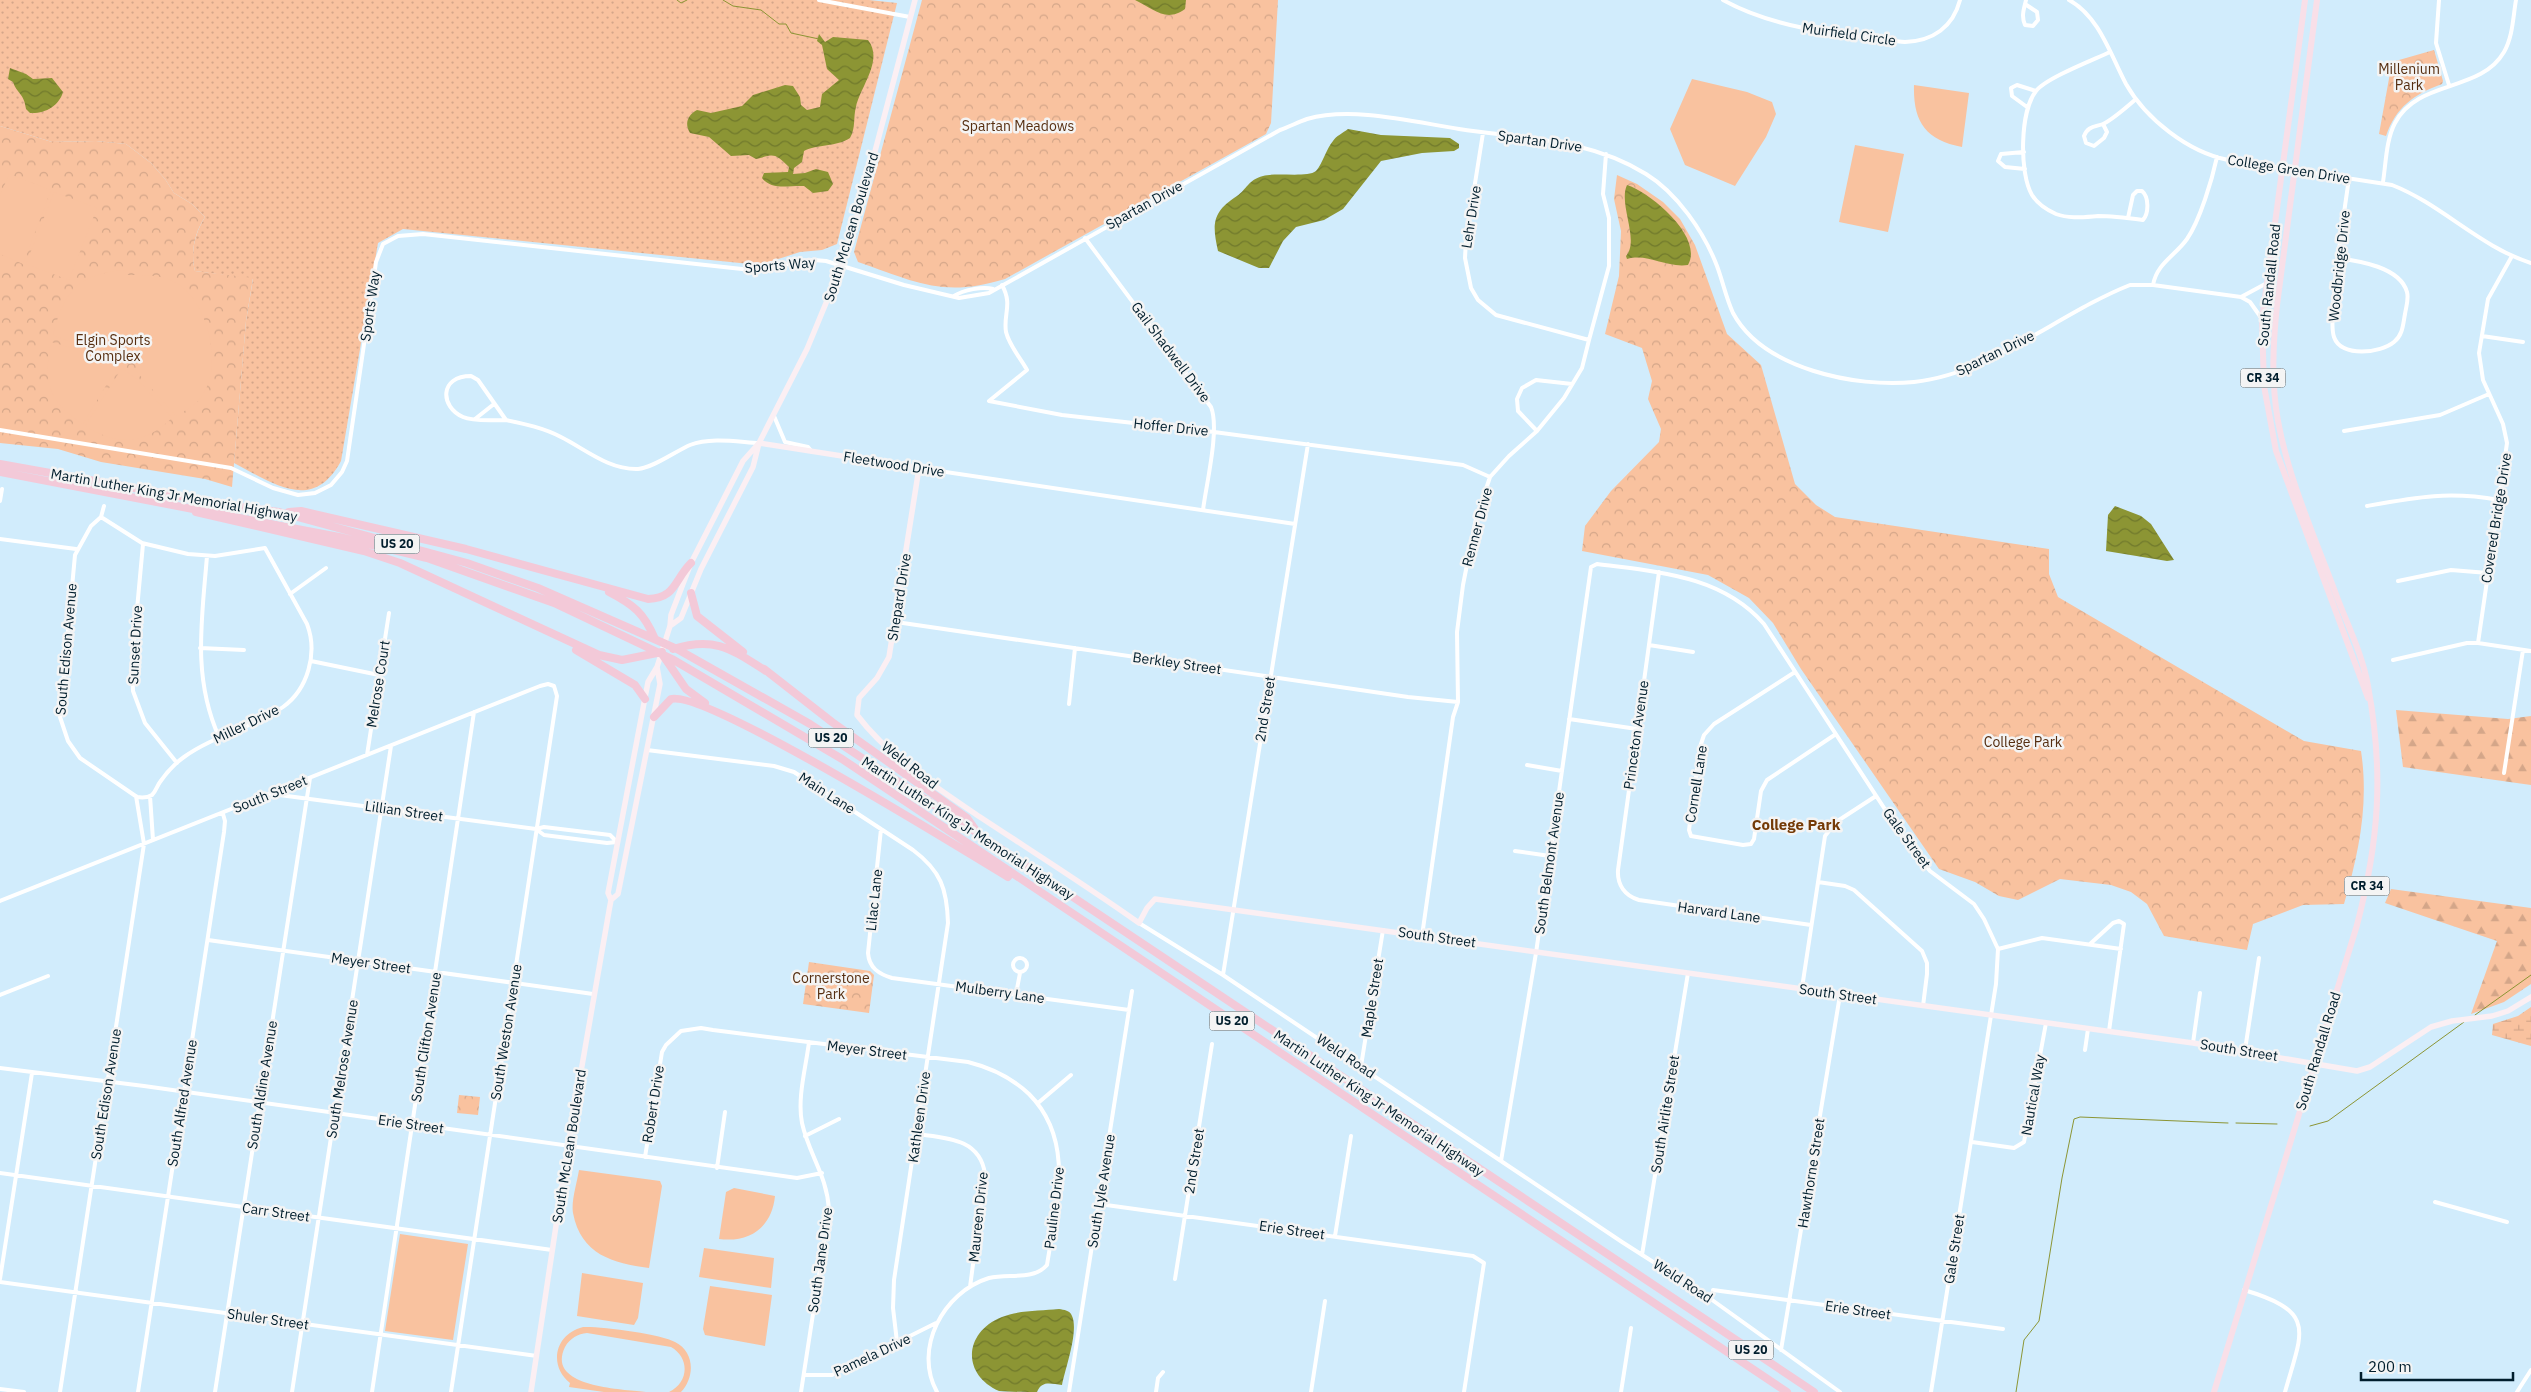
<svg xmlns="http://www.w3.org/2000/svg" width="2531" height="1392" viewBox="0 0 2531 1392" font-family="'IBM Plex Sans',sans-serif">
<style>
.grass{fill:url(#grass-dots)}
.forest{fill:url(#forest-firs)}
.wetland{fill:url(#wetland-marsh)}
.park{fill:url(#park-crowns)}
.pitch{fill:#f9c29f}
.water{fill:url(#water-waves)}
.lines{fill:none;stroke-linecap:round;stroke-linejoin:round}
.stream{stroke:#8c9534;stroke-width:1}
.street{stroke:#fff;stroke-width:4}
.secondary{stroke:#fbeff3;stroke-width:5.5}
.primary{stroke:#f8dfe8;stroke-width:6}
.highway{stroke:#f3c9d8;stroke-width:8}
.labels{text-anchor:middle;stroke-width:5;stroke-linejoin:round;paint-order:stroke}
.shield{fill:#f4f4f4;stroke:#4a5e69;stroke-width:1}
.shield-label{font-size:12px;font-weight:bold;fill:#011e2d}
.street-label{font-size:14px;fill:#011e2d;stroke:#f4f4f4}
.park-label{font-size:14px;fill:#562e10;stroke:#f4f4f4}
.neighbourhood-label{font-size:15px;font-weight:bold;fill:#743a06;stroke:#f4f4f4}
</style>
<defs>
<pattern id="grass-dots" width="8" height="8" patternUnits="userSpaceOnUse" patternTransform="scale(1.25)"><rect width="8" height="8" fill="#f9c29f"/><path d="M2 2h.1M6 6h.1" fill="none" stroke="#d4a689" stroke-width="1.8" stroke-linecap="round"/></pattern>
<pattern id="forest-firs" width="22" height="20" patternUnits="userSpaceOnUse" patternTransform="scale(1.25)"><rect width="22" height="20" fill="#f9c29f"/><path d="M5 1l3.5 6h-7zM16 11l3.5 6h-7z" fill="#d4a689"/></pattern>
<pattern id="wetland-marsh" width="20" height="14" patternUnits="userSpaceOnUse" patternTransform="scale(1.25)"><rect width="20" height="14" fill="#f9c29f"/><path d="M1 5h8M5 5V1M11 12h8M15 12V8" fill="none" stroke="#d4a689"/></pattern>
<pattern id="park-crowns" width="20" height="18" patternUnits="userSpaceOnUse" patternTransform="scale(1.25)"><rect width="20" height="18" fill="#f9c29f"/><path d="M2 6a3 3 0 1 1 6 0M12 15a3 3 0 1 1 6 0" fill="none" stroke="#d4a689"/></pattern>
<pattern id="water-waves" width="16" height="10" patternUnits="userSpaceOnUse" patternTransform="scale(1.25)"><rect width="16" height="10" fill="#8c9534"/><path d="M0 5q4-4 8 0t8 0" fill="none" stroke="#70792c"/></pattern>
</defs>
<rect width="100%" height="100%" fill="#d1ecfc"/>
<!-- grass -->
<path class="grass" d="M0 0H869L897 3 837 244 822 250 800 252 760 265 403 229 378 243 341 461C313 513 274 484 234 463L246 321 253 279 195 271C190 252 195 233 205 217L192 204 174 193 165 179 151 163 126 144 96 141 52 142 0 126Z"/>
<!-- forest -->
<path class="forest" d="M2396 710 2508 719 2531 716V785L2403 767Z
M2391 889 2531 908V984L2504 1002 2471 1014 2497 941 2385 903Z"/>
<!-- wetland -->
<path class="wetland" d="M2531 1007V1046L2492 1035 2493 1024 2518 1016Z"/>
<!-- park -->
<path class="park" d="M922 0H1278L1271 123 1266 134 1005 279C943 298 916 282 858 262L854 252Z
M2434 50 2443 81 2442 84C2414 94 2396 107 2386 136L2379 134 2392 62Z
M0 126 52 142 96 141 126 144 151 163 165 179 174 193 192 204 205 217C195 232 190 252 195 271L253 278 246 321 232 487 205 479 101 462 58 449 0 443Z
M1617 175 1637 184 1663 202 1680 219 1695 245 1727 334 1761 365 1795 484 1816 505 1835 517 2049 549V574L2058 597 2304 741 2361 751C2369 804 2359 852 2344 904L2303 905 2253 924 2247 950 2164 936 2147 904 2131 892 2111 885 2060 879 2018 900 1999 896 1975 882 1939 869 1801 669 1773 623 1749 598 1708 575 1582 551 1585 526 1611 491 1659 442 1661 429 1648 399 1652 381 1642 348 1605 334 1619 276 1621 231 1614 199Z
M809 962 870 971 874 975 869 1013 803 1004Z
M459 1095 480 1097 478 1115 457 1113Z"/>
<!-- pitch -->
<path class="pitch" d="M1692 79 1747 92 1772 102 1776 114 1766 137 1735 186 1685 165 1670 129Z
M1914 85 1969 93 1962 147C1925 140 1913 121 1914 85Z
M1855 145 1904 154 1888 232 1839 222Z
M9 174 51 190 23 264 0 254V196Z
M54 192 97 208 69 280 26 264Z
M125 270 126 275C145 275 162 274 178 284 210 305 225 372 198 401 192 407 183 412 176 416L136 371 141 360 139 345 90 350 53 335C64 291 78 274 125 270Z
M51 342 83 351 117 367 83 424C48 402 43 381 51 342Z
M122 368 138 380 172 418C143 445 118 446 85 426Z
M579 1170 660 1181 662 1186 649 1268C613 1263 581 1255 573 1213 571 1201 577 1183 579 1170Z
M734 1188 775 1196C772 1227 750 1243 719 1239L726 1192Z
M400 1234 468 1244 453 1340 385 1331Z
M704 1248 774 1258 771 1288 699 1277Z
M582 1273 643 1283 638 1318 634 1325 577 1316Z
M710 1286 772 1295 765 1346 705 1335 703 1329Z
M583 1327C599 1326 662 1334 675 1342 695 1352 695 1377 681 1392H669C689 1382 690 1358 671 1347L587 1333C578 1334 570 1338 565 1347 545 1388 624 1389 646 1392H604L569 1387 570 1383C548 1365 555 1334 583 1327Z"/>
<!-- water -->
<path class="water" d="M1135 0H1186L1185 9C1166 23 1154 9 1135 0Z
M819 34 825 42 833 37 868 40C884 60 860 87 856 107 853 117 856 128 850 138 837 147 817 144 804 151L802 162 794 168 793 174 805 173 816 169 828 172 833 184 828 191 813 193 804 186C790 185 772 191 762 178L764 173 788 172 789 167C774 153 775 154 756 159L749 155 731 156 709 137 690 133C684 123 688 115 697 110L711 113 742 106 753 95 785 85 793 86 800 97 801 105 807 110 820 107 822 94 839 80 827 69 822 45 817 41Z
M10 68 26 74 33 79 52 78 63 92C59 106 45 114 30 113L26 109C24 93 17 94 13 82L8 79Z
M1348 129 1381 135 1450 138 1459 144V148L1454 151 1422 153 1381 161 1343 209 1324 220 1296 227 1283 241 1269 268H1259L1218 251C1212 224 1212 212 1237 196 1247 189 1248 180 1263 176 1276 172 1307 178 1316 171 1323 163 1326 149 1333 141 1336 136 1343 133 1348 129Z
M1627 185C1651 193 1704 237 1688 265 1665 268 1648 253 1627 259L1626 256C1640 240 1618 204 1627 185Z
M2115 506 2141 516 2151 524 2174 560 2167 561 2106 551 2108 515Z
M1059 1309C1064 1310 1070 1310 1072 1316 1079 1331 1065 1369 1062 1385 1051 1384 1042 1380 1037 1392 1027 1392 1008 1392 999 1391 961 1374 964 1332 1002 1317 1019 1310 1041 1311 1059 1309Z"/>
<g class="lines">
<!-- stream -->
<path class="stream" d="M677 0 681 3 687 0
M723 0 733 6 761 10 779 24H786L791 33 819 39
M2475 1015 2531 975
M2236 1123 2277 1124
M2310 1126 2328 1121 2464 1022
M2016 1392 2024 1340 2039 1321 2062 1178 2074 1119 2080 1117 2228 1123"/>
<!-- street -->
<path class="street" d="M819 0 910 17
M1723 0C1777 30 1845 35 1905 42 1933 41 1953 27 1960 0
M2069 0C2099 16 2111 56 2126 84 2146 119 2188 152 2228 160L2392 185C2441 204 2480 247 2531 263
M2439 0 2436 43 2449 85
M2025 4 2037 12 2038 20 2033 26 2025 25C2021 16 2024 9 2026 0
M2110 52C2093 60 2046 78 2036 91 2020 111 2019 173 2032 195 2037 203 2047 210 2056 214 2069 219 2084 217 2098 216 2113 216 2128 218 2143 220 2149 213 2149 197 2142 191H2137L2133 195 2128 218
M2027 107 2012 96 2011 88 2017 85 2036 91
M2103 124 2107 132 2104 138 2094 146 2086 143 2084 136C2088 126 2095 127 2103 124 2112 120 2128 106 2136 99
M1483 133 1466 240 1465 258 1471 288 1478 300 1496 315 1589 340
M2024 152 2001 154 1998 161 2005 167 2025 169
M2383 182C2386 163 2386 140 2395 123 2418 79 2480 93 2504 52 2513 36 2513 17 2516 0
M1085 238 1211 407C1220 429 1206 485 1203 510
M2338 258C2359 261 2400 267 2407 292 2409 299 2406 307 2405 314 2403 324 2403 335 2394 342 2381 353 2341 358 2334 337 2331 328 2333 316 2333 307 2336 264 2343 221 2349 178
M1002 285C1013 305 1003 314 1006 332 1009 345 1021 359 1027 370L989 401 1062 415 1214 432 1463 465 1490 477
M2153 285C2157 263 2175 256 2187 239 2200 220 2212 180 2217 157
M954 296C963 290 983 286 993 289
M2241 297 2267 283
M2482 336 2523 342
M471 376 478 380 506 420C494 420 474 422 463 417 440 407 439 376 471 376Z
M774 416 785 442 808 447 812 452
M475 419 494 404
M506 420C525 424 544 428 561 437 585 449 609 470 638 469 653 468 676 451 690 445 711 437 738 442 759 443
M0 430 231 468 273 488 298 495 315 493 331 485 342 472 347 461 376 262 383 244 398 236 423 234 751 270 814 260 826 261 904 285 959 298 989 293 1280 130C1289 127 1298 122 1307 119 1352 106 1414 122 1459 129 1524 139 1588 138 1646 174 1677 193 1704 232 1717 266 1723 282 1726 298 1733 313 1763 369 1856 388 1914 382 1991 374 2059 313 2130 285H2153L2241 297 2250 302 2262 319
M1537 431 1518 411 1517 399 1522 388 1536 380 1572 384
M2344 431 2440 415 2489 394
M919 468 1295 524
M0 501 2 489
M2367 506C2417 497 2449 491 2499 500
M101 517 142 543 188 554 215 556 265 548 307 624C318 653 308 689 283 707 254 727 215 735 184 757 174 764 167 772 160 782 157 786 156 791 152 795 147 798 143 798 137 797L80 758 68 741 60 717 75 555 91 526 101 517 104 506
M0 539 76 549
M143 544 132 664 133 691 145 723 177 763
M207 556C202 619 192 677 219 737
M1659 572 1618 870C1617 885 1625 896 1639 900L1811 925
M2398 581 2451 570 2488 573
M290 594 326 568
M896 622 1408 697 1458 702
M2478 643 2507 443 2503 424 2483 380 2479 353 2488 299 2512 256
M1649 645 1693 652
M200 648 244 650
M2393 660 2467 643H2478L2531 651
M311 661 379 675
M1795 672 1714 724 1704 735 1700 747 1689 830 1691 836 1743 845 1751 844 1754 839 1761 791 1767 780 1836 734
M1069 704 1075 648
M1569 719 1637 729
M647 750 774 766 794 772 913 850C941 871 947 889 948 923L894 1280 893 1308 897 1342
M367 755 389 613
M1527 765 1562 771
M2504 773 2523 650
M272 794 536 829 544 827 610 835 617 842
M150 796 153 840
M536 829 544 835 607 843 617 842
M881 829 868 953C869 968 879 974 892 978L1129 1010
M1515 851 1550 856
M1818 882 1845 886 1854 890 1922 951 1927 963V974L1923 1006
M0 901 540 686 548 684 554 686 557 696 451 1392
M1139 923 1223 975 1622 1242 1708 1297 1840 1392
M1422 936 1453 717 1458 702 1457 632 1463 585 1476 519 1490 477 1509 456 1537 431 1564 398 1582 368 1589 340 1609 266V218L1603 194 1606 154
M208 940 593 994
M2090 944 2113 923 2119 921 2124 924 2109 1031
M1998 949 2042 938 2121 949
M1013 965a7 7 0 1 1 14 0a7 7 0 1 1-14 0Z
M1223 975 1308 444
M1802 988 1825 836 1836 822 1876 796
M1016 994 1020 973
M0 995 48 976
M2193 1043 2200 993
M2085 1050 2088 1029
M2245 1050 2259 958
M1361 1066 1383 930
M0 1068 144 1086 797 1178 822 1173
M1038 1103 1071 1075
M917 1134C946 1138 980 1138 985 1174L970 1287
M805 1136 839 1119
M1972 1142 2014 1148 2024 1142 2046 1023
M645 1157 662 1052 666 1045 681 1031 701 1028 713 1030 968 1062C992 1068 1011 1077 1029 1094 1076 1141 1056 1206 1047 1265 1033 1281 1008 1273 989 1278 943 1292 913 1349 937 1392
M1501 1161 1536 953 1591 567 1597 564C1657 572 1721 575 1764 624L1905 840 1930 871 1974 904 1984 919 1998 949 1996 984 1931 1392
M717 1168 725 1112
M0 1173 552 1250
M2435 1202 2507 1222
M1099 1204 1473 1256 1484 1263 1464 1392
M1335 1236 1351 1136
M1642 1255 1688 973
M0 1279 32 1073
M1175 1279 1212 1044
M0 1282 537 1356
M1713 1290 2003 1329
M2244 1290C2318 1312 2302 1331 2285 1392
M1781 1350 1840 995
M804 1375H832L936 1323
M0 1389 24 1392
M60 1392 144 844 136 796
M138 1392 224 832 225 821 223 814
M215 1392 310 778
M292 1392 391 746
M372 1392 474 712
M801 1392 829 1210C827 1175 809 1155 802 1123 797 1098 806 1067 809 1042
M1069 1392 1132 991
M1156 1392 1158 1378 1163 1372
M1311 1392 1325 1301
M1621 1392 1631 1328
M2517 1392 2531 1370"/>
<!-- secondary -->
<path class="secondary" d="M759 443 919 468 889 657 877 678 859 698 857 715C889 757 936 787 980 817 1033 852 1087 886 1139 923L1147 908 1155 899 2193 1043 2357 1071 2370 1067 2431 1027 2452 1021 2492 1016 2508 1011 2531 997
M670 626 681 618 701 569 753 467 759 443 807 349 838 274 860 208 915 0
M611 900 618 894 660 684 657 667
M531 1392 568 1146 609 911 611 900 608 893 648 682 657 667 670 626 671 615 691 563 743 461 759 443"/>
<!-- primary -->
<path class="primary" d="M2305 0 2262 320 2264 386 2276 451 2368 698
M2214 1392 2357 925C2379 841 2384 772 2368 686 2363 656 2348 626 2337 597 2316 540 2289 481 2278 421 2271 382 2273 344 2277 305L2317 0"/>
<!-- highway -->
<path class="highway" d="M0 464 234 506 279 512 467 563 538 588 677 649 810 724 980 835 1814 1392
M0 472 339 537 427 558 554 603 672 659 842 759 1787 1392
M196 512 364 551 400 563 599 655 622 660 662 652
M289 512 301 511 466 549 648 599C676 598 674 580 691 563
M609 592C634 605 644 613 655 639
M691 593 697 616 743 652
M673 649C715 636 731 649 766 671
M576 650 635 685 645 699
M662 654 686 689 705 703
M764 669 832 722 967 818 975 829
M654 717 671 699C705 689 963 850 1008 877"/>
</g>
<g class="labels">
<!-- shield labels -->
<g class="shield">
<rect x="2240.5" y="368.5" width="45" height="19" rx="4"/>
<rect x="374.5" y="534.5" width="45" height="19" rx="4"/>
<rect x="808.5" y="728.5" width="45" height="19" rx="4"/>
<rect x="2344.5" y="876.5" width="45" height="19" rx="4"/>
<rect x="1209.5" y="1011.5" width="45" height="19" rx="4"/>
<rect x="1728.5" y="1340.5" width="45" height="19" rx="4"/>
</g>
<g class="shield-label">
<text x="2263" y="382">CR 34</text>
<text x="397" y="548">US 20</text>
<text x="831" y="742">US 20</text>
<text x="2367" y="890">CR 34</text>
<text x="1232" y="1025">US 20</text>
<text x="1751" y="1354">US 20</text>
</g>
<!-- street labels -->
<g class="street-label">
<text transform="translate(1849 34) rotate(8)" y="5">Muirfield Circle</text>
<text transform="translate(1540 141) rotate(8)" y="5">Spartan Drive</text>
<text transform="translate(2289 169) rotate(9)" y="5">College Green Drive</text>
<text transform="translate(1144 205) rotate(-29)" y="5">Spartan Drive</text>
<text transform="translate(1471 217) rotate(-81)" y="5">Lehr Drive</text>
<text transform="translate(851 227) rotate(-73)" y="5">South McLean Boulevard</text>
<text transform="translate(780 265) rotate(-5)" y="5">Sports Way</text>
<text transform="translate(2339 266) rotate(-84)" y="5">Woodbridge Drive</text>
<text transform="translate(2269 285) rotate(-84)" y="5">South Randall Road</text>
<text transform="translate(370 306) rotate(-82)" y="5">Sports Way</text>
<text transform="translate(1171 352) rotate(53)" y="5">Gail Shadwell Drive</text>
<text transform="translate(1995 353) rotate(-26)" y="5">Spartan Drive</text>
<text transform="translate(1171 427) rotate(6)" y="5">Hoffer Drive</text>
<text transform="translate(894 464) rotate(9)" y="5">Fleetwood Drive</text>
<text transform="translate(174 495) rotate(10)" y="5">Martin Luther King Jr Memorial Highway</text>
<text transform="translate(2496 518) rotate(-81)" y="5">Covered Bridge Drive</text>
<text transform="translate(1477 527) rotate(-75)" y="5">Renner Drive</text>
<text transform="translate(899 597) rotate(-81)" y="5">Shepard Drive</text>
<text transform="translate(135 645) rotate(-87)" y="5">Sunset Drive</text>
<text transform="translate(66 649) rotate(-85)" y="5">South Edison Avenue</text>
<text transform="translate(1177 663) rotate(8)" y="5">Berkley Street</text>
<text transform="translate(378 684) rotate(-81)" y="5">Melrose Court</text>
<text transform="translate(1265 709) rotate(-81)" y="5">2nd Street</text>
<text transform="translate(246 724) rotate(-26)" y="5">Miller Drive</text>
<text transform="translate(1636 735) rotate(-82)" y="5">Princeton Avenue</text>
<text transform="translate(910 765) rotate(38)" y="5">Weld Road</text>
<text transform="translate(1696 784) rotate(-81)" y="5">Cornell Lane</text>
<text transform="translate(827 793) rotate(33)" y="5">Main Lane</text>
<text transform="translate(270 794) rotate(-22)" y="5">South Street</text>
<text transform="translate(404 811) rotate(8)" y="5">Lillian Street</text>
<text transform="translate(968 828) rotate(33)" y="5">Martin Luther King Jr Memorial Highway</text>
<text transform="translate(1907 838) rotate(54)" y="5">Gale Street</text>
<text transform="translate(1549 863) rotate(-82)" y="5">South Belmont Avenue</text>
<text transform="translate(874 900) rotate(-84)" y="5">Lilac Lane</text>
<text transform="translate(1719 912) rotate(8)" y="5">Harvard Lane</text>
<text transform="translate(1437 937) rotate(8)" y="5">South Street</text>
<text transform="translate(371 963) rotate(8)" y="5">Meyer Street</text>
<text transform="translate(1000 992) rotate(8)" y="5">Mulberry Lane</text>
<text transform="translate(1838 994) rotate(8)" y="5">South Street</text>
<text transform="translate(1372 998) rotate(-81)" y="5">Maple Street</text>
<text transform="translate(506 1032) rotate(-81)" y="5">South Weston Avenue</text>
<text transform="translate(426 1037) rotate(-81)" y="5">South Clifton Avenue</text>
<text transform="translate(867 1050) rotate(7)" y="5">Meyer Street</text>
<text transform="translate(2239 1050) rotate(9)" y="5">South Street</text>
<text transform="translate(2318 1051) rotate(-73)" y="5">South Randall Road</text>
<text transform="translate(1346 1056) rotate(34)" y="5">Weld Road</text>
<text transform="translate(342 1069) rotate(-81)" y="5">South Melrose Avenue</text>
<text transform="translate(262 1085) rotate(-81)" y="5">South Aldine Avenue</text>
<text transform="translate(106 1094) rotate(-81)" y="5">South Edison Avenue</text>
<text transform="translate(2033 1095) rotate(-80)" y="5">Nautical Way</text>
<text transform="translate(182 1103) rotate(-81)" y="5">South Alfred Avenue</text>
<text transform="translate(1379 1103) rotate(34)" y="5">Martin Luther King Jr Memorial Highway</text>
<text transform="translate(653 1104) rotate(-81)" y="5">Robert Drive</text>
<text transform="translate(1665 1114) rotate(-81)" y="5">South Airlite Street</text>
<text transform="translate(919 1117) rotate(-82)" y="5">Kathleen Drive</text>
<text transform="translate(411 1124) rotate(8)" y="5">Erie Street</text>
<text transform="translate(569 1146) rotate(-81)" y="5">South McLean Boulevard</text>
<text transform="translate(1194 1161) rotate(-81)" y="5">2nd Street</text>
<text transform="translate(1811 1173) rotate(-81)" y="5">Hawthorne Street</text>
<text transform="translate(1101 1191) rotate(-81)" y="5">South Lyle Avenue</text>
<text transform="translate(1054 1208) rotate(-83)" y="5">Pauline Drive</text>
<text transform="translate(276 1212) rotate(8)" y="5">Carr Street</text>
<text transform="translate(978 1217) rotate(-84)" y="5">Maureen Drive</text>
<text transform="translate(1292 1230) rotate(8)" y="5">Erie Street</text>
<text transform="translate(1954 1249) rotate(-81)" y="5">Gale Street</text>
<text transform="translate(820 1260) rotate(-82)" y="5">South Jane Drive</text>
<text transform="translate(1683 1281) rotate(33)" y="5">Weld Road</text>
<text transform="translate(1858 1310) rotate(8)" y="5">Erie Street</text>
<text transform="translate(268 1319) rotate(8)" y="5">Shuler Street</text>
<text transform="translate(872 1355) rotate(-25)" y="5">Pamela Drive</text>
</g>
<!-- park labels -->
<g class="park-label">
<text x="2409" y="74">Millenium<tspan x="2409" dy="16">Park</tspan></text>
<text x="1018" y="131">Spartan Meadows</text>
<text x="113" y="345">Elgin Sports<tspan x="113" dy="16">Complex</tspan></text>
<text x="2023" y="747">College Park</text>
<text x="831" y="983">Cornerstone<tspan x="831" dy="16">Park</tspan></text>
</g>
<!-- neighbourhood labels -->
<g class="neighbourhood-label">
<text x="1796" y="830">College Park</text>
</g>
</g>
<!-- scale -->
<path d="M2361 1372v8h152v-8" fill="none" stroke="#011e2d" stroke-width="2.5"/>
<text x="2368" y="1372" font-size="15" fill="#011e2d" stroke="#f4f4f4" stroke-width="4" paint-order="stroke">200 m</text>
</svg>
